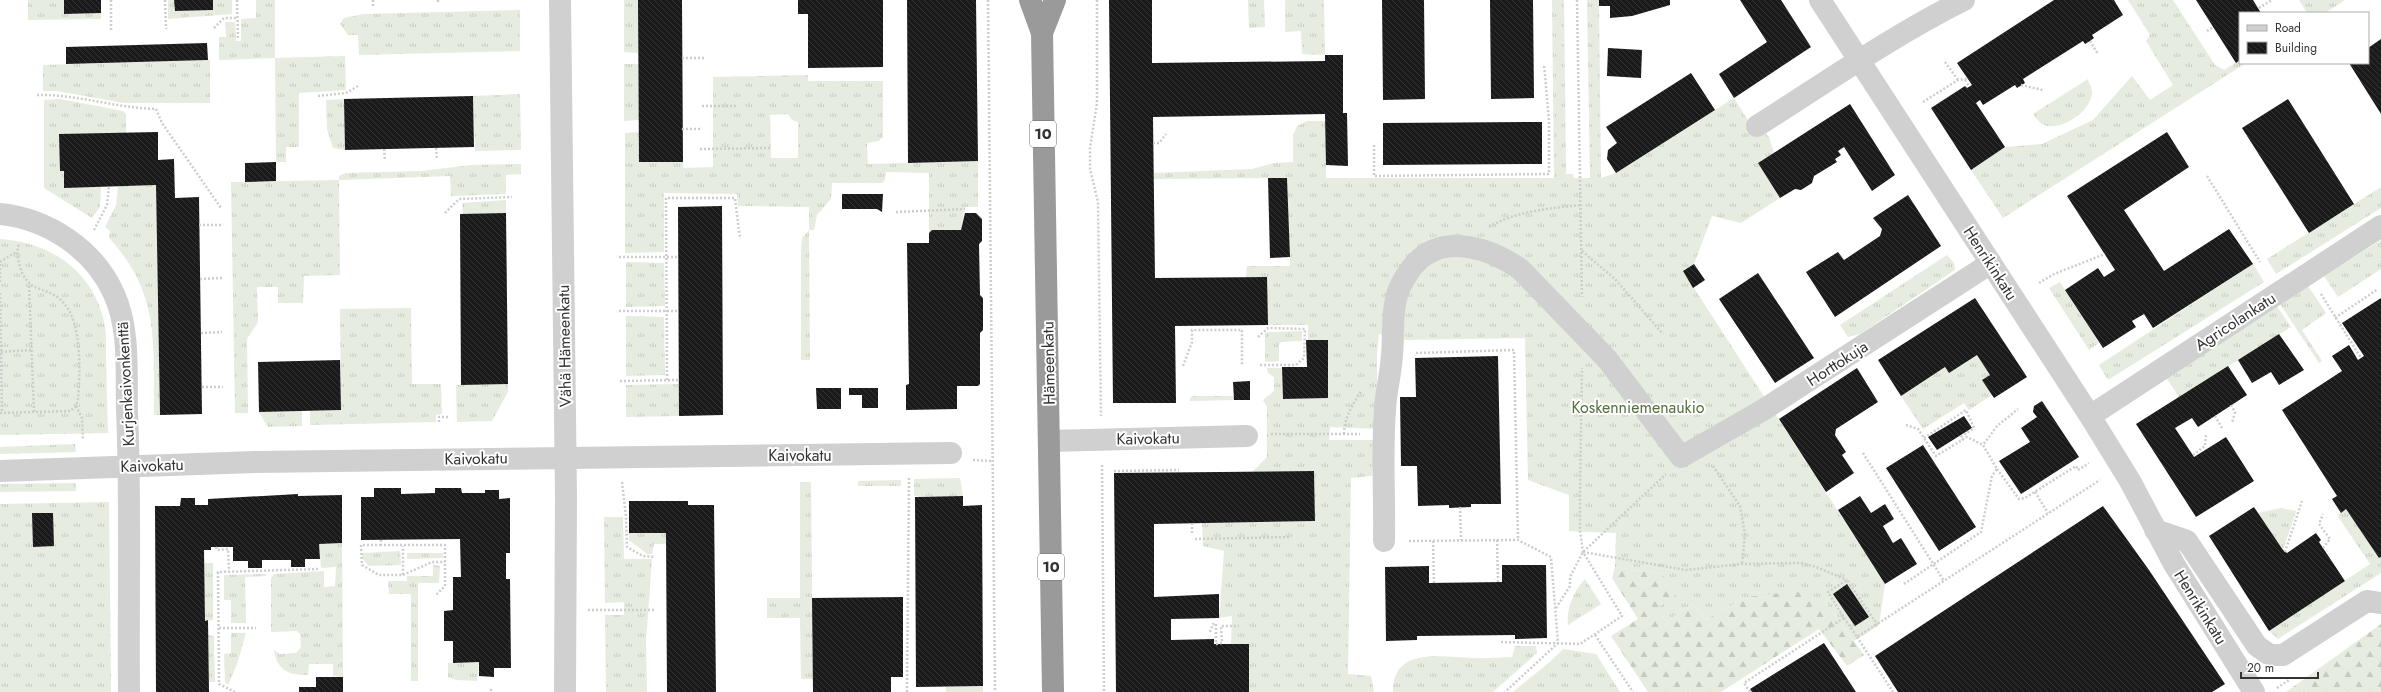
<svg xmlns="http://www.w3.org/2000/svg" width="2381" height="692" viewBox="0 0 2381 692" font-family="Jost,sans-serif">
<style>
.grass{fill:url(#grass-tufts);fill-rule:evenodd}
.forest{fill:url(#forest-firs)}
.building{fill:url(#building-back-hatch)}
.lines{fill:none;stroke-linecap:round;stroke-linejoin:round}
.path{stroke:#cdcdcd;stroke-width:2.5;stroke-dasharray:2 2;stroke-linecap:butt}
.minor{stroke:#d0d0d0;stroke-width:22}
.highway{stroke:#9a9a9a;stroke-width:22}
.labels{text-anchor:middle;stroke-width:4;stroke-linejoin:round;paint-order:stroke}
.shield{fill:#fff;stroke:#707070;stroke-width:1}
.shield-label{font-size:15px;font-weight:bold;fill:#333}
.street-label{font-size:16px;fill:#333;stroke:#fff}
.park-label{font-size:16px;fill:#56703f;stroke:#fff}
</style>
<defs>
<pattern id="grass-tufts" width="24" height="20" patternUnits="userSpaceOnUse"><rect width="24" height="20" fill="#e6ecdf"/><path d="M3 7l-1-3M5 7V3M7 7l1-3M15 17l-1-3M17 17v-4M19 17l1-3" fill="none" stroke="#c6cbc0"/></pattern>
<pattern id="forest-firs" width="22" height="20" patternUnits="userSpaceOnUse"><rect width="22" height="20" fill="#e6ecdf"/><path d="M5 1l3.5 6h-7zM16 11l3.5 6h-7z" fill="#c6cbc0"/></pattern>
<pattern id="building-back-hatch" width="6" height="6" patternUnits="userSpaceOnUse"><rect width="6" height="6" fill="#1a1a1a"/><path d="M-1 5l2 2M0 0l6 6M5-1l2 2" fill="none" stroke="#333"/></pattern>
</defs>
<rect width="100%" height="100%" fill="#fff"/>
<!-- grass -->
<path class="grass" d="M28 0H64V14L101 13V19L28 20Z
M168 0H174L175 11 213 10V0H232V14L168 19Z
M256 0H275V58L345 56 346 90 299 93V147H286V162H276L275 58 219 60V37H226L225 22H235L236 41H241V19L256 18Z
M624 0H638V53L624 52Z
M1248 0H1264L1265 27 1249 28Z
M1285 0H1324L1325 55 1302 54 1301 31 1285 32Z
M1552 0H1564L1566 174H1573L1574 178H1590L1587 0H1599L1601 178 1616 173 1734 98 1754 130H1763L1769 137 1774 153 1758 163 1780 198 1741 223 1712 216 1694 264 1683 271 1885 584 1879 625 1854 641 1825 602 1747 597 1705 620 1693 604 1666 622 1657 608 1662 574 1615 567 1616 533 1569 531V495L1528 480 1525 338 1406 340 1379 334 1377 353V429L1330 427 1329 440H1375L1372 476 1351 478 1348 674 1371 676 1374 692H1249V644H1231L1232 616 1219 618 1224 551 1203 546 1202 523 1315 521 1314 471 1252 472 1267 457V407L1263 400 1274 391V377L1268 373 1267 368H1282L1283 399 1328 398V340H1308V325H1268L1246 278 1247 266H1290L1287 178 1154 179V173L1252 169 1274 163 1293 162V135L1297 126 1307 121H1326V178H1554Z
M2128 0H2173L2215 65 2224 70 2240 60V63H2246L2003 218 1971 170 2005 147 2042 144 2093 120 2132 76 2150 100 2173 85 2146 41 2150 35Z
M2299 0H2345L2325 13H2307Z
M520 10V51L359 55 358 35H348L340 24 344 18 364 14Z
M210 60V103H123L57 91H43V65Z
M624 64H638L639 120 624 121Z
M808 75V81H883V137L879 141 867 143 868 164 978 161V207H965L961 230H932L929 233V173L886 172 885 180 882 183H832L831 199 817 215 814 230H809L810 360H801V254L802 238 809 230V207L738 206 737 194 664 193V252L625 253V133L639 132V162H683V168L713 167V77ZM788 114 792 120 798 122V158H771L770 115Z
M2088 79C2089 84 2093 90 2092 94 2090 111 2064 129 2047 126 2040 124 2037 119 2033 114Z
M520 94 521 150 475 151 473 96Z
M60 99 123 111 126 114V133L60 171H64V187H101L100 207 92 218 44 188V100Z
M344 99 345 150 333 148 327 129 326 100Z
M521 164V174L506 175V194L451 196 450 176 339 180 340 275 304 276 303 303H278V287H257L258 322 247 339 248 413H235L231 182 339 180V176L345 173 422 171 471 165Z
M156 185 160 415H154C153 344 161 294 109 238L110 231 105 227 116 205 118 186Z
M2381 187V208L2276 274 2267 259Z
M506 200V213L463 214 462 203Z
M0 239C48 242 91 269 103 318 107 331 106 346 106 360 107 384 107 409 108 433L0 435Z
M2381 240V269L2338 297 2324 276Z
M1947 255 1954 263 1955 270 1860 334 1848 337 1840 325Z
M626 262 664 263 665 306 626 307Z
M2253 264 2264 282 2108 380 2099 365Z
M2060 282 2099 343 2089 350 2049 288Z
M2308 286 2326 313 2302 330 2322 361 2319 363 2280 304Z
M2277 306 2291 327 2179 397 2167 379 2168 375Z
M411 308 412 384H441L442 414 436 415V422L310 425V411L341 410 340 309Z
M626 316 664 317 665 375 626 376Z
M1302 331V341L1281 342 1279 345V361L1265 362V334L1267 332Z
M1977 355 1990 375 1992 395 1969 410 1964 403 1923 429 1901 396 1945 367 1949 373Z
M508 384V392L492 421 457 422 456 385Z
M679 384V416L626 417V385Z
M1193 396H1234V400L1190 401V398Z
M302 411V426L268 427 259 412Z
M75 444 76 452 0 454V447Z
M960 478 963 496H914V479Z
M901 480V486H858V481Z
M800 482H811L813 679H801L800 618H767V598H800Z
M76 483V491L0 492V484Z
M109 502 111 692H0V504Z
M2281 508 2296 511 2283 550 2258 513Z
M2346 509 2379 558 2381 557V573L2278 639 2269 631 2370 564 2337 515Z
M604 517H623L624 559H652L646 642 647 692H606L605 615H624V602L605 603Z
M629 533H666V544H654L652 554H647L629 540Z
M342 543 343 677 333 676V664H309L308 675C289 675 277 671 274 650L280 654 296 653 301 647 300 634 297 631 271 632V578L274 574 324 571V587L335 586 336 567 321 568 319 544Z
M400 551 401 565 369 566 362 558V553Z
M407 553H443V558L407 559Z
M204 563H213V620L205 621Z
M433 565 440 566 439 583H418V681H411V594H389L388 581H407V576H433Z
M266 574V576L245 577 246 623H231V600H224V575Z
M1585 579 1601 604 1568 625C1566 608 1574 591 1585 579Z
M231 633H246L237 664 228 685 225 682 224 654 231 653Z
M208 635 214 636 215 682H209Z
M1515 646H1536L1537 653 1493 692H1393C1392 647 1442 657 1472 658 1485 659 1499 657 1512 657Z
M1563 649 1596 654 1620 692H1513L1552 660Z
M479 662 477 681 456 680 448 677V663Z
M983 686V692H946V687Z"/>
<!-- forest -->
<path class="forest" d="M1615 567 1662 574 1677 594 1657 608 1666 622 1693 604 1705 620 1747 597 1795 591 1825 602 1864 655 1847 666 1819 629 1721 692H1648L1611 636 1638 619 1612 578Z
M2381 624V692H2286Z"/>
<!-- building -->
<path class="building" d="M64 0H101V13L64 14Z
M174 0H213V10L175 11Z
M638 0H682L683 162H639Z
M798 0H883V67L808 68V14H798Z
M907 0H976L978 161 908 163Z
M1109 0H1152V63L1325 61V55H1343V113H1347L1348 166 1326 165 1325 114 1153 117 1155 278 1267 277 1268 325 1175 326 1176 403H1113Z
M1382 0H1424L1425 99 1383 100Z
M1490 0H1533L1534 98 1491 99Z
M1599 0H1670V5L1632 16 1610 18V6H1599Z
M1740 0H1781L1811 47 1734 98 1719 74 1767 42Z
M2054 0H2114L2123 15 2092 35 2094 38 2090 41 2085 44 2083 41 2023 79 2025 83 2017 88 2015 85 1983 105 1980 100 1976 103 2005 147 1971 170 1931 108 1965 86 1967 88 1972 85 1957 63Z
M2196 0H2253L2261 13H2240V60L2236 63Z
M2381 39V114L2349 63H2368V48Z
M207 43 208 60 66 64V47Z
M1608 48 1642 50 1641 78 1607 76Z
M1691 73 1715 110 1616 173 1607 159 1608 150 1617 143 1606 127Z
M473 96 474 147 345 150 344 99Z
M2288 99 2354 204 2309 233 2242 128Z
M1850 104 1895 175 1872 191 1844 147 1838 151 1841 155 1835 159 1837 162 1814 176 1812 183 1801 190 1795 189 1780 198 1758 163Z
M1542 122V164L1383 165V123Z
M158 132V160L174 159 175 198 199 197 202 414 160 415 156 185 64 188V171H60L59 134Z
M2167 132 2189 167 2124 210 2164 271 2229 229 2253 264 2153 328 2144 314 2132 321 2136 327 2103 348 2065 290 2098 268 2104 277 2115 270 2067 196Z
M276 162V181L245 182V163Z
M1268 178H1287L1290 257 1270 258Z
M842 194H883L882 212 877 209H842Z
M1908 195 1941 246 1835 317 1806 272 1838 252 1844 260 1880 236 1882 229 1873 218Z
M722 206 723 415 679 416 678 207Z
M506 213 508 384 461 385 460 214Z
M965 213H976L982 219V241L979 244 980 295 983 298V330L980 333V384L978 386H957V409L906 410V385L909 384 907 243H929V233L932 230H961Z
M1694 264 1705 280 1693 288 1683 271Z
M1758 273 1814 358 1775 383 1719 299Z
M1975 298 2027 377 1994 398 1982 380 1990 375 1977 355 1949 373 1945 367 1901 396 1878 360Z
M2381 298V557L2379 558 2346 509 2341 513 2332 499 2337 496 2282 410 2342 371 2332 356 2349 345 2358 360 2364 356 2342 323Z
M2279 334 2304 370 2279 385 2271 372 2252 383 2238 360Z
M1306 340H1328V398L1283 399 1282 367H1307Z
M1498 356 1501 504H1471V507L1449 508V505L1418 506 1417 466H1401L1400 397H1416L1415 358Z
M340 360 341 410 259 412 258 362Z
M2228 366 2247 395 2198 427 2192 418 2175 428 2194 457 2226 437 2254 481 2196 517 2136 424Z
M1857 368 1878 402 1836 429 1835 435 1846 452 1842 455 1854 473 1826 492 1779 419Z
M1250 381V400H1234L1233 382Z
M816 388H841V409H817Z
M849 388H878V408H862V395H849Z
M2042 401 2079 457 2021 494 1999 461 2030 442 2021 428 2037 417 2033 412 2034 406Z
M1964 416 1972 428 1937 450 1928 437Z
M1923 445 1976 527 1939 551 1886 468Z
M1314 471 1315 521 1154 524V597L1219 594V618L1171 619V640L1214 639V644H1249V692H1116L1114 473Z
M374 488H401V494L435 493V488H461L462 493H485V490H499V499L510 498V553H506V579H510L511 668H494V677L479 676V662L453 663V641H444V611L453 610V577H461L460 539 361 540V497H374Z
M298 494V496L342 495V543L319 544 320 559H305V567H291V560H262V568H248V561H233V547H211V550H204L205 621 208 620 209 692H156L155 506H180L181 498H195V505H208V499Z
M963 496V506L982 505 983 686 916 687 915 497Z
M1860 496 1871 513 1885 504 1894 519 1883 526 1893 543 1901 538 1917 564 1885 584 1838 510Z
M629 501H688V505H714L716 692H667L666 533H629Z
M2103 506 2149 570 2225 684 2212 692H1898L1875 656Z
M2254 507 2283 550 2287 553 2316 533 2321 540 2319 542 2345 581 2269 631 2209 536Z
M32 513H53L54 546 33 547Z
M1502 565H1546L1547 638 1515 639V635L1417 636V640L1386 641 1385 567 1429 566V583L1502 582Z
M1847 584 1869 617 1855 626 1833 594Z
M903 597V677H891V692H813L812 598Z
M1824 643 1856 692H1752L1750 689Z
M316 677H343V692H299V687H316Z"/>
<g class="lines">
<!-- path -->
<path class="path" d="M111 0V30
M165 0 166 29
M237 0 238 39
M373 0V6
M438 0V4
M988 0 995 692
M1097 0V103L1090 148V169L1098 202 1101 416
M1577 0 1582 297
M2259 8 2272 0
M214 28 224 18H237
M2207 31 2213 27
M2090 41 2098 54
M682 58H704
M1945 62 1958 80
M1965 80 1969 86
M2021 85 2043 90
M37 95C77 94 115 108 156 109L162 123 221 208
M318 96 346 93 358 86
M1923 102 1958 80 1967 79
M702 106H738
M682 129H701
M1153 143H1159L1166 134
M1374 145V176L1549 174V121L1544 64
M436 148 437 159
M384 149 385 160
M700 149 770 148
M2207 176 2260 262
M896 212 965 209
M445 213 459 199 512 197
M199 225H221
M1489 227C1515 211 1552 208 1582 205
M94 230 107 205 109 186
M1582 251 1615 279 1663 334
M619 257H678
M200 279 222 278
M0 282V262L16 252
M2039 283 2054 274 2105 254
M29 286 34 412
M0 293 2 413
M2321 294 2361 358
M619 311H678
M2335 318 2378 289
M201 333 222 332
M1258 337 1268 328 1305 329 1304 358 1296 365H1258
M1 352 32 350
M1416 353 1514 350 1518 540
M1183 366 1192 342V330H1242V365
M667 380 666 198H735L740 239
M620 381 679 380
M202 387H223
M2231 405 2235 412 2232 423
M76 406 82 418 83 440
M0 413 70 411 76 406 78 399C80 374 82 327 66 306 50 283 30 298 20 267 18 258 16 253 19 244
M2215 416 2222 428
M439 422V417H449
M1906 425 1918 429 1936 456 1967 437 1983 445
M1271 434H1360
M1344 434C1344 418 1353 404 1361 391
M1924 438 1966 410 1974 428 1961 437 1963 440
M1863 453 1944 581
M2193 455 2205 446 2206 434
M973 460 992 461
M1102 465 1104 692
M1713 466 1740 506 1745 534 1742 564
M1997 469 2019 499 2025 498 2076 466 2078 470 2089 463
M1114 471 1179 470
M622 482 626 517 627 547 643 556 655 557
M2035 492 2048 513
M1460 507 1461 540
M1192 523V534
M1195 539 1289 537
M381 540V545H445V586L436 595
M1497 540 1498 582
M1409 541 1518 540 1551 557 1558 643 1505 692
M1433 541 1434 583
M381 545H361L362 565 379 575H403V546
M216 547 217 550 228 549 229 571
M2323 548 2330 539 2319 524 2323 514
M1583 552 1686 570 1742 564 1801 563 1816 567 1847 580
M2285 552 2302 501
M403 575 432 562H445
M1904 584 1981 532 1992 476 1997 469 1983 445 1997 426 2018 409
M1556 608 1570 586V577L1583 552 1666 474
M588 610H654
M1844 618 1857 637 2100 480
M1216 624V644L1222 643 1221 626H1239
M219 628H256
M1210 632 1213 624H1216
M1595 635 1633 692
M1857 637 1893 692
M1501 642 1580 644 1622 616 1583 552 1580 531V493L1582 368
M2277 688 2289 680
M491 689V692
M235 692 219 684 218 572 320 569
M907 692 909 477
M1750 692 1744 683 1844 618 1828 592 1847 580 1877 624"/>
<!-- minor -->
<path class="minor" d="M560 0 566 497 565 692
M1820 0 2090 416 2130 481 2174 564 2254 692
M1757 126C1825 83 1892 36 1964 0
M0 214C48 219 94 249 114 294 130 329 126 372 127 410 131 504 128 598 129 692
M2090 416 2381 226
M1049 441 1247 436
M0 471 255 462 951 453
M2155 530 2187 541 2257 646 2270 655H2283L2367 601 2381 603
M1384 541C1385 493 1381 445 1386 398 1388 384 1391 370 1392 355 1394 334 1391 310 1399 289 1401 284 1405 278 1408 273 1435 231 1485 245 1520 269L1607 359 1681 457 1763 410 1991 263"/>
<!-- highway -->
<path class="highway" d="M1030 0 1042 33 1053 692
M1042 33 1055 0"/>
</g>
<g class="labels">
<!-- shield labels -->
<g class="shield">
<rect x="1030" y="121" width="26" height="26" rx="3"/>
<rect x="1038" y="554" width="26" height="26" rx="3"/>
</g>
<g class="shield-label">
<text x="1043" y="139">10</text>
<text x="1051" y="572">10</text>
</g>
<!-- street labels -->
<g class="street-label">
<text transform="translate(1991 263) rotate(57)" y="6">Henrikinkatu</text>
<text transform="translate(2235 321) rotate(-33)" y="6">Agricolankatu</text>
<text transform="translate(564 346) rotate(-91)" y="6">Vähä Hämeenkatu</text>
<text transform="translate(1048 363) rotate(-91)" y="6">Hämeenkatu</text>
<text transform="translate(1837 363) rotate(-33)" y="6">Horttokuja</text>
<text transform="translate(125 384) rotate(-93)" y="6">Kurjenkaivonkenttä</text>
<text transform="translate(1148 438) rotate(-1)" y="6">Kaivokatu</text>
<text x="800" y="461">Kaivokatu</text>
<text transform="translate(476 458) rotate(-1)" y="6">Kaivokatu</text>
<text transform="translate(152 465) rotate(-2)" y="6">Kaivokatu</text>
<text transform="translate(2201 607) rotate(58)" y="6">Henrikinkatu</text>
</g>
<!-- park labels -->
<g class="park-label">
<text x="1638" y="413">Koskenniemenaukio</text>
</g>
</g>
<!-- legend -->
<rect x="2239" y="12" width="130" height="52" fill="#ffffff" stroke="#adadad"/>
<rect x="2247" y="25" width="20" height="6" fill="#d0d0d0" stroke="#adadad"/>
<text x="2275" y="32" font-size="12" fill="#333333">Road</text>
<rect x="2247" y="42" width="20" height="12" fill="url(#building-back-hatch)" stroke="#adadad"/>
<text x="2275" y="52" font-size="12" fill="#333333">Building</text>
<!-- scale -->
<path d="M2241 672v6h77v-6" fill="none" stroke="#333333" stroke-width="2"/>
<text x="2247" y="672" font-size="12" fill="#333333" stroke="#ffffff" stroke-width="3" paint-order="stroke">20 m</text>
</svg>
